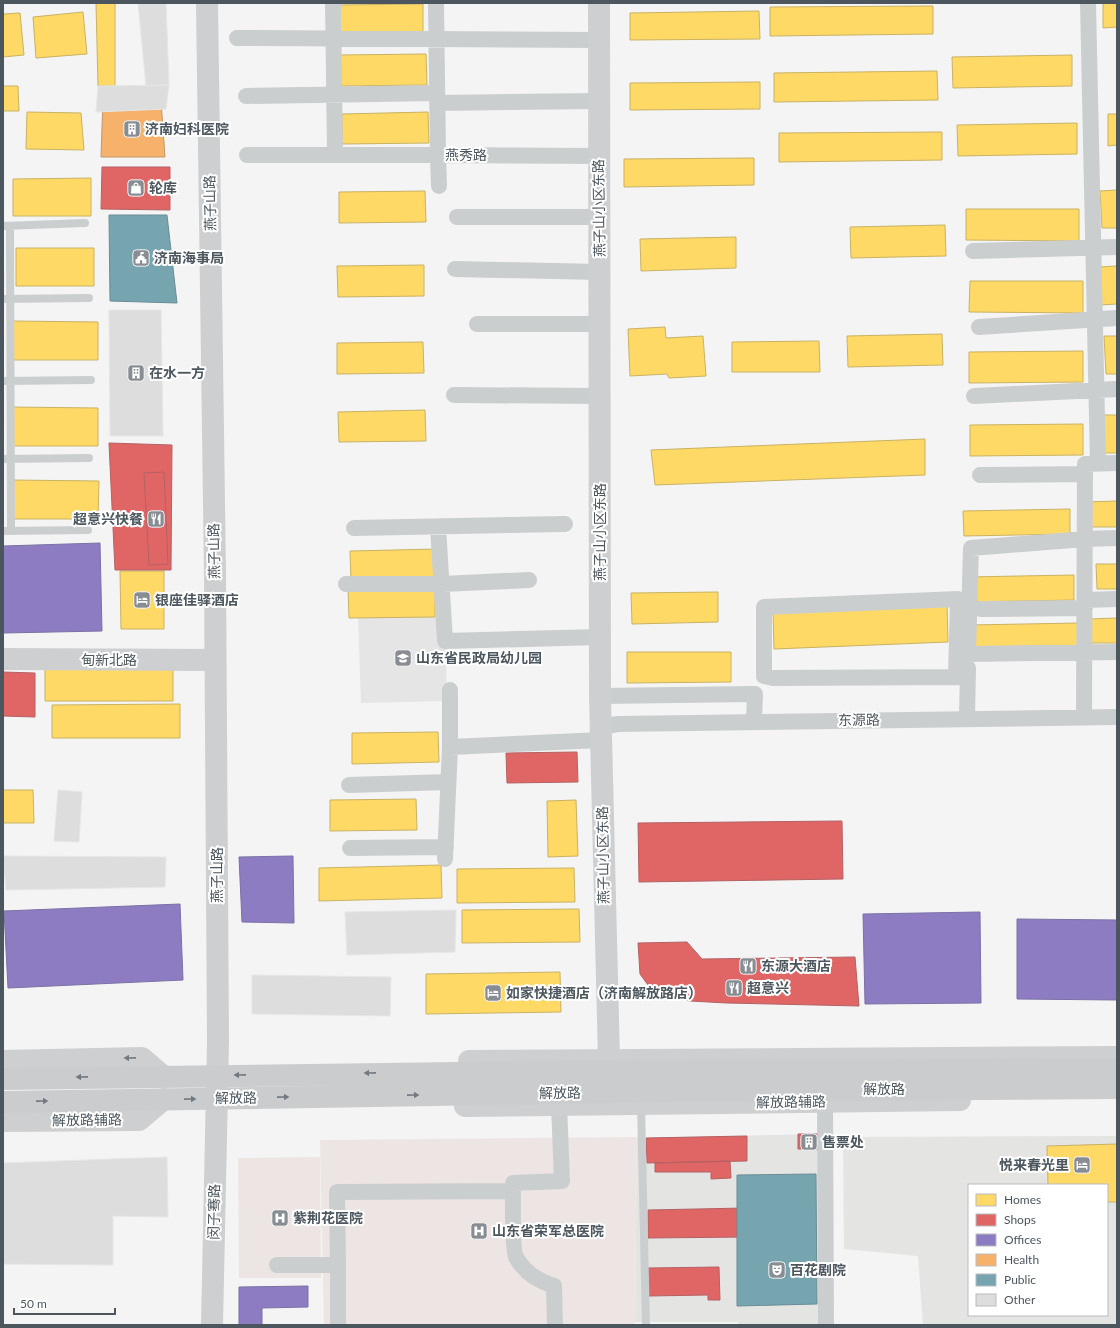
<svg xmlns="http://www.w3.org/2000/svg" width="1120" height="1328" viewBox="0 0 1120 1328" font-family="Lato,'Noto Sans SC',sans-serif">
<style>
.commercial{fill:#e4e4e2;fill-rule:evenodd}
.education{fill:#e6e5e5}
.medical{fill:#ede5e4}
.homes{fill:#ffd966;stroke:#c9b264}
.shops{fill:#e06666;stroke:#b46164}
.offices{fill:#8e7cc3;stroke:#7a71a5}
.health{fill:#f6b26b;stroke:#c39667}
.public{fill:#76a5af;stroke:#698d97}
.building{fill:#ddddde;stroke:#e6e6e6}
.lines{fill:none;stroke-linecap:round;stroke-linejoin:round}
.lane{stroke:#cbcecf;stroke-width:8}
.street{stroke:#cbcecf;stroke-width:16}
.secondary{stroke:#cdcfd1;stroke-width:22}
.primary{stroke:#caccce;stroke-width:22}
.oneway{fill:#737a80}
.oneway2{fill:#727980}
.labels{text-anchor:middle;stroke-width:4;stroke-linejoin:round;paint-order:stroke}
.poi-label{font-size:14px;font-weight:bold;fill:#4c565e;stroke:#fff;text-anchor:start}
.street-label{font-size:14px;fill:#4c565e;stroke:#fff}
</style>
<rect width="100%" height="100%" fill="#f4f4f4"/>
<!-- commercial -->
<path class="commercial" d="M819 1134 822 1325H738V1322H635L637 1138Z
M1117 1136V1325H923L918 1256 844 1249 843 1137ZM969 1185H1107V1315H969Z"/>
<!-- education -->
<path class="education" d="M445 614 447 701 361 703 358 616Z"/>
<!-- medical -->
<path class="medical" d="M637 1137 635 1325H324L320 1140Z
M320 1157 321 1278H239L238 1158Z"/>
<!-- homes -->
<path class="homes" d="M96 3H115V86H98Z
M1103 3H1117V27L1103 28Z
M423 4V35L337 36 336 5Z
M933 6V34L770 36V7Z
M759 11 760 39 630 40V13Z
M83 12 87 54 36 58 33 17Z
M20 13 24 55 3 57V14Z
M426 54 427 85 340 86V55Z
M1072 55V86L953 88 952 57Z
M937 71 938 100 774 102V73Z
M760 82V109L630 110V83Z
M3 86H18L19 111H3Z
M27 112 81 113 84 150 26 149Z
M428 112 429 143 342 144V114Z
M1108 114H1117V145L1108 146Z
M1077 123V154L958 156 957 125Z
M942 132V160L779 162V133Z
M754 158V185L624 187V159Z
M91 178V216H13V179Z
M1117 190V228H1102L1100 191Z
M425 191 426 222 339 223V192Z
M966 209H1079V241L966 240Z
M945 225 946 256 851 258 850 227Z
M736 237V268L641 271 640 239Z
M16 248H94V286H16Z
M424 265V296L338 297 337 266Z
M1117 266V304L1100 305 1099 267Z
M970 281H1083V313L969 312Z
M11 321 98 322V360H10Z
M665 327 666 338 703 336 706 376 669 378 667 374 630 376 628 329Z
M942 334 943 365 848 367 847 336Z
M1104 336H1117V374H1106Z
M819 341 820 372H732V342Z
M423 342 424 373 337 374V343Z
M1083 351V382L969 383V352Z
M11 407 98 408V446H10Z
M425 410 426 441 339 442 338 412Z
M1100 415H1117V453H1100Z
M1083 424V455L970 456V425Z
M925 439V475L655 485 651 450Z
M11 480 99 481 98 519H11Z
M1117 501V527H1086L1085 502Z
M1070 509V534L964 536 963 511Z
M437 549V580L351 582 350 551Z
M1096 564H1117V589H1097Z
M120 571H164V629H121Z
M1074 575V600L968 602 967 577Z
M435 586V617L349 618 348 587Z
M718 592V622L632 624 631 593Z
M947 605 948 642 774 649 773 611Z
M1117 618V643H1089V619Z
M1078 623 1079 648 972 650 971 625Z
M627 652H731V682L627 683Z
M173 667V701H45V668Z
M180 704V738H52V705Z
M438 732 439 762 352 764V733Z
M3 790H33L34 823H3Z
M416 799 417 830 330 831V800Z
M576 800 578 856 548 857 547 801Z
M441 865 442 898 319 901V868Z
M574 868 575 902 457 903V869Z
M579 909 580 942 462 943V910Z
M560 972 561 1012 426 1014V974Z
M1117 1144V1202H1107V1185H1048L1047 1146Z"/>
<!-- shops -->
<path class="shops" d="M102 167H170V210L101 209Z
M109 443 172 445 171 570H115Z
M164 472 168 564 149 565 144 473Z
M3 672 35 673V717L3 716Z
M577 752 578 782 507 783 506 753Z
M842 821 843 879 639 882 638 823Z
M687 942 702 959 855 957 859 1006 727 1003 690 1001 662 995 648 985 640 974 638 943Z
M798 1134H819V1149H798Z
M747 1136V1161L647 1163 646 1138Z
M730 1161 731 1178 711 1179V1172H655V1163Z
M745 1208 746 1237 648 1238V1210Z
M719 1267 720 1300H708V1295L648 1296V1268Z"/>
<!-- offices -->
<path class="offices" d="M100 543 102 631 3 633V546Z
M293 856 294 923 242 922 239 857Z
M180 904 183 980 8 988 4 911Z
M980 912 981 1003 865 1004 863 914Z
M1017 919 1117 920V1000L1017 999Z
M308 1286V1307L262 1308V1325H239V1287Z"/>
<!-- health -->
<path class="health" d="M103 99 161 101 165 157H101Z"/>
<!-- public -->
<path class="public" d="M109 215H167L177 303 110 301Z
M816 1174 817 1304 737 1306V1175Z"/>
<!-- building -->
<path class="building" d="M138 3H166L169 85 146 86Z
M169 85 166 109 96 112 98 86Z
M109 310H161L163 436H110Z
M58 790 82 792 79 842 54 841Z
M3 856 166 857 165 887 6 890Z
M456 910 455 952 347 955 345 912Z
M252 975 391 977 390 1016 252 1014Z
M167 1157 168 1217 113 1216V1265L3 1264V1163Z"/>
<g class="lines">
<!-- lane -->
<path class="lane" d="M3 226 85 223
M10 226 11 531
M3 299 89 298
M3 381 91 380
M3 459 89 458
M3 531 88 530
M641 1104 646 1325"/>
<!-- street -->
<path class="street" d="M333 3 335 153
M436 3 438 155 599 156
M1088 3 1098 464
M237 38 598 40
M246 96 437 93
M437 103 598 101
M247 155H438L439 186
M457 217H599
M973 251 1117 247
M455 269 600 272
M477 324H599
M979 327 1117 318
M454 395 600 396
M974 396 1117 389
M980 475 1085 474V464
M438 527 445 641 600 637
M354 528 565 524
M1117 538 1085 539 971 548 968 654 1117 652
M346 584H442L529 580
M1085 600 1117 599
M981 609 1085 608
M956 677 958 599 764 607V676L773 678 968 677
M450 690V747
M600 696 755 694 754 722
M1084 716 1085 464 1117 463
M967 718 968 668
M601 727 618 724 1117 717
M349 785 448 782
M350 848 446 847
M445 859 450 747 601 740
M825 1101 826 1325
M277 1265H338L337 1192 513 1191
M338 1325V1265
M555 1325 554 1286C538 1281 524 1272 516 1257 512 1250 513 1195 513 1183L562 1181 559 1105"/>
<!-- secondary -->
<path class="secondary" d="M207 3 215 574 218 1042 212 1325
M599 3 600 696 609 1060
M3 659 215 660
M3 1061 142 1058 163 1076
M469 1061 1117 1057
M465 1106 960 1100
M3 1121 139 1120 164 1099"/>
<!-- primary -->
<path class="primary" d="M3 1079 607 1071 1117 1069
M3 1102 679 1091 1117 1088"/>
</g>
<!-- one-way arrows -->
<defs><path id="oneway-solid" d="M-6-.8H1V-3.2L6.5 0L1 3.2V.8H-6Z"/></defs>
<use class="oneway" href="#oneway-solid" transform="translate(130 1058) rotate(179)"/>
<g class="oneway2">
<use href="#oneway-solid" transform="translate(370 1073) rotate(179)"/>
<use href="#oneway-solid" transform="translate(240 1075) rotate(179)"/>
<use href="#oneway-solid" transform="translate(82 1077) rotate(179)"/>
<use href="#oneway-solid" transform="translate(413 1095) rotate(-1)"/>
<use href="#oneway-solid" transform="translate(283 1097) rotate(-1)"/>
<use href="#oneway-solid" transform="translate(190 1099) rotate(-1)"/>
<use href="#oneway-solid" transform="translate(42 1101) rotate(-1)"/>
</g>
<!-- icons -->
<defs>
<symbol id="building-square" viewBox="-11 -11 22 22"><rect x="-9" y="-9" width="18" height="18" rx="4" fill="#878d92" stroke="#fff"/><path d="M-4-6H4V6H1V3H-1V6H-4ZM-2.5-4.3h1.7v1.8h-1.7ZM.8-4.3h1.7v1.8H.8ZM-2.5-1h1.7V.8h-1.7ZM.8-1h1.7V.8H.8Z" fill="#fff"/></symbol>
<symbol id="shop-square" viewBox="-11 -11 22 22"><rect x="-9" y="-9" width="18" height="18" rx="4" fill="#878d92" stroke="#fff"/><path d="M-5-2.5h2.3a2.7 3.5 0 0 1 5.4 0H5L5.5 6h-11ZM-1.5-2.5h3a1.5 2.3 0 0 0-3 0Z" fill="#fff"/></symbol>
<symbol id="civic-square" viewBox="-11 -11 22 22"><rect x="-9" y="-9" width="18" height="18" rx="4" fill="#878d92" stroke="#fff"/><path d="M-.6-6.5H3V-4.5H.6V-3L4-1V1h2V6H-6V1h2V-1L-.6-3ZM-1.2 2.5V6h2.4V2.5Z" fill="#fff"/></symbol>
<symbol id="restaurant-square" viewBox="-11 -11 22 22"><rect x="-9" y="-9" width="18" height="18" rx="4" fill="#878d92" stroke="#fff"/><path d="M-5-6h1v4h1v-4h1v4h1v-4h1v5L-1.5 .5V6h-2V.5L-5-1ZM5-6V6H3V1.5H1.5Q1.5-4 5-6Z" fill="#fff"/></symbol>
<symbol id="hotel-square" viewBox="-11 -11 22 22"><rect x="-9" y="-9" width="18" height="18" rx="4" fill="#878d92" stroke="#fff"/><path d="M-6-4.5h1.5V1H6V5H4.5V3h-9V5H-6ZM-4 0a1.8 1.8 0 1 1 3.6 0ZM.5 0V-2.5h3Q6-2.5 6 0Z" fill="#fff"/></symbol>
<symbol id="school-square" viewBox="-11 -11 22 22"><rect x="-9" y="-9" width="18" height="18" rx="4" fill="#878d92" stroke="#fff"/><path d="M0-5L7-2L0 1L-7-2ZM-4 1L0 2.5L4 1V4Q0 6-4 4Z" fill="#fff"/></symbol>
<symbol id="hospital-square" viewBox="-11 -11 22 22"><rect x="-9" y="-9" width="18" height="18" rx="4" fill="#878d92" stroke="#fff"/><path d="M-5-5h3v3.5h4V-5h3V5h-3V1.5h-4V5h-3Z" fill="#fff"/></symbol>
<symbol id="theatre-square" viewBox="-11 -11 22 22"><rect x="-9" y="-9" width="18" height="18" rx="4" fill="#878d92" stroke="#fff"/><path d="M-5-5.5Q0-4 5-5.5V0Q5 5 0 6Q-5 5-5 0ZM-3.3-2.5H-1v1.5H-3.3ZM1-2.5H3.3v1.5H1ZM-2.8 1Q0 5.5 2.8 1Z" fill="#fff"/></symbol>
</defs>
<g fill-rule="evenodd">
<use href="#building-square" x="122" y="119" width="20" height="20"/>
<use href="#shop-square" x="126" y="178" width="20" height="20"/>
<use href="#civic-square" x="131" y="248" width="20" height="20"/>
<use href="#building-square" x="126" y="363" width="20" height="20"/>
<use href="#restaurant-square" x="146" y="509" width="20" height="20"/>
<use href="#hotel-square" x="132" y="590" width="20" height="20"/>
<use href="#school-square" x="393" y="648" width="20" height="20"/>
<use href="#restaurant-square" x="738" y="956" width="20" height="20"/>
<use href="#restaurant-square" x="724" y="978" width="20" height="20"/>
<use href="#hotel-square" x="483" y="983" width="20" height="20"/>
<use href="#building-square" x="799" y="1132" width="20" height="20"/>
<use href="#hotel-square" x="1072" y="1155" width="20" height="20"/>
<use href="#hospital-square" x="270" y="1208" width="20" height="20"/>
<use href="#hospital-square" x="469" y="1221" width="20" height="20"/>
<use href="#theatre-square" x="767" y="1260" width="20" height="20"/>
</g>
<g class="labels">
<!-- poi labels -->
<g class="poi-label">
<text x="145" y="134">济南妇科医院</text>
<text x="149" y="193">轮库</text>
<text x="154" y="263">济南海事局</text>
<text x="149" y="378">在水一方</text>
<text x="143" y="524" text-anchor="end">超意兴快餐</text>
<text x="155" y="605">银座佳驿酒店</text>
<text x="416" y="663">山东省民政局幼儿园</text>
<text x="761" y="971">东源大酒店</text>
<text x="747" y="993">超意兴</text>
<text x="506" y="998">如家快捷酒店（济南解放路店）</text>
<text x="822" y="1147">售票处</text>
<text x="1069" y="1170" text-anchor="end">悦来春光里</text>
<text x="293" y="1223">紫荆花医院</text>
<text x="492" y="1236">山东省荣军总医院</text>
<text x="790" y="1275">百花剧院</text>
</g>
<!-- street labels -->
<g class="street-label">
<text x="466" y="160">燕秀路</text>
<text transform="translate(210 203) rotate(-91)" y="5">燕子山路</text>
<text transform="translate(599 208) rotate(-91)" y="5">燕子山小区东路</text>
<text transform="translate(600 532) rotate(-90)" y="5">燕子山小区东路</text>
<text transform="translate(214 551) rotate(-91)" y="5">燕子山路</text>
<text x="109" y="665">甸新北路</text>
<text transform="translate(859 720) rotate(-1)" y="5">东源路</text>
<text transform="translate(603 855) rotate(-91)" y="5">燕子山小区东路</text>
<text transform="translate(217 875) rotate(-90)" y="5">燕子山路</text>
<text x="884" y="1094">解放路</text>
<text transform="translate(560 1093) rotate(-1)" y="5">解放路</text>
<text transform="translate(236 1098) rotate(-1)" y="5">解放路</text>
<text transform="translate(791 1102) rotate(-1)" y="5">解放路辅路</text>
<text transform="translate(87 1120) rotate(-1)" y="5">解放路辅路</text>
<text transform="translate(214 1212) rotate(-89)" y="5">闵子骞路</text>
</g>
</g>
<!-- border -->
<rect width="1120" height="1328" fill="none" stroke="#4c565e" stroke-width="8"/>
<!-- legend -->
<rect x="968" y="1184" width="140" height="132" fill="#ffffff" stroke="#b7bbbf"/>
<rect x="976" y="1194" width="20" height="12" fill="#ffd966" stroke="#b7bbbf"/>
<text x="1004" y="1204" font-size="12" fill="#4c565e">Homes</text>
<rect x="976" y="1214" width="20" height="12" fill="#e06666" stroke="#b7bbbf"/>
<text x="1004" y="1224" font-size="12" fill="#4c565e">Shops</text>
<rect x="976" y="1234" width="20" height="12" fill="#8e7cc3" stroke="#b7bbbf"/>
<text x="1004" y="1244" font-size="12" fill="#4c565e">Offices</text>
<rect x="976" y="1254" width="20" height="12" fill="#f6b26b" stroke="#b7bbbf"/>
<text x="1004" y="1264" font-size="12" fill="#4c565e">Health</text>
<rect x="976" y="1274" width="20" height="12" fill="#76a5af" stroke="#b7bbbf"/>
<text x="1004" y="1284" font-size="12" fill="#4c565e">Public</text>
<rect x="976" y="1294" width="20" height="12" fill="#ddddde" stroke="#b7bbbf"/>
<text x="1004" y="1304" font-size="12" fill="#4c565e">Other</text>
<!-- scale -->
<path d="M14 1308v6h101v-6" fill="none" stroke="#4c565e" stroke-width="2"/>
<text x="20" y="1308" font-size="12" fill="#4c565e" stroke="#ffffff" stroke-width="3" paint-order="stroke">50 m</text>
</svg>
